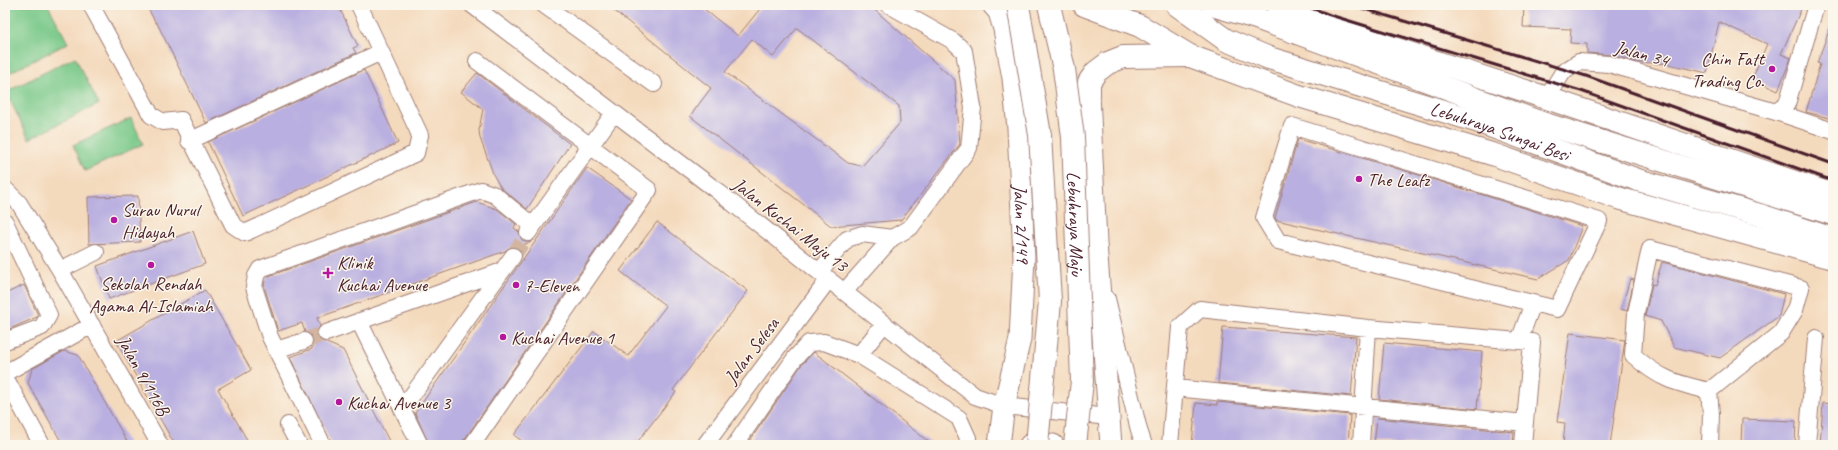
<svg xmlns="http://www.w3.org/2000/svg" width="1838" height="450" viewBox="0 0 1838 450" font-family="Caveat,sans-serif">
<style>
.green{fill:#7ac98a;stroke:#62745a}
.building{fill:#b9afe0;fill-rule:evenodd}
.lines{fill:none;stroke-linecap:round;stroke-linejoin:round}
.minor-tunnel{stroke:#d2b5a0;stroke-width:16;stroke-dasharray:16 8;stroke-linecap:butt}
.minor-casing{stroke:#9f7c74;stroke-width:18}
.major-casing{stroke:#9f7c74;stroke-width:23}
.highway-casing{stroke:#9f7c74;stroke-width:24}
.minor{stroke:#fff;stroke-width:16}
.major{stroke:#fff;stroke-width:21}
.highway{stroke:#fff;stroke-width:22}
.rail{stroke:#4a1f2b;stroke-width:3}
.highway-bridge-casing{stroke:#9f7c74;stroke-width:24;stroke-linecap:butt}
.highway-bridge{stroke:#fff;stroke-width:22}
.poi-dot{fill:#b5179e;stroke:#fbf7ec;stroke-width:1.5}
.labels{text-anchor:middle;stroke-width:3;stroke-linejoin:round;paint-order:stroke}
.street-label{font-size:19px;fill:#4a1f2b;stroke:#fbf7ec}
.poi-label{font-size:19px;fill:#4a1f2b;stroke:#fbf7ec;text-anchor:start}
</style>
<rect width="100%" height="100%" fill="#fbf7ec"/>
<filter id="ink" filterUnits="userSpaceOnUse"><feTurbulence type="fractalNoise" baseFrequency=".025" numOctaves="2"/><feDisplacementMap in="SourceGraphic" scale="8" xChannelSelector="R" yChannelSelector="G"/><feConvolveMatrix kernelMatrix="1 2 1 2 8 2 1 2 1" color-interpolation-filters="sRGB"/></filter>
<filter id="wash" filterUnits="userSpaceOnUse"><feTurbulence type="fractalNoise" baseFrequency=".012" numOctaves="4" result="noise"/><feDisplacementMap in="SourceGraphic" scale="16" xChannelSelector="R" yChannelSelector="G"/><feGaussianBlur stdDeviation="0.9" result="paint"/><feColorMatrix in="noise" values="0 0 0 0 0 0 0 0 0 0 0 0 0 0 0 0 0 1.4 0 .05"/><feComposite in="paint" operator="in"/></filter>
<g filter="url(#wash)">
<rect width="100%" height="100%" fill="#f4dabd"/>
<!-- green -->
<path class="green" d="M5 5H48L68 43 5 75Z
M75 57 99 104 29 139 6 92Z
M131 118 143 144 85 171 73 145Z"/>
<g id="blocks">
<!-- building -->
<path class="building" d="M146 5H338L358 46 353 48 356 53 206 123 157 23H156Z
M607 5H699L738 36 763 5H869L955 80 960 144 901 220 831 226 690 116 711 88ZM797 28 899 106 900 123 862 166 848 163 725 72 752 39 773 57Z
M1524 5H1803L1781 54 1791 58 1778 91 1752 79 1767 44 1719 22 1707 73 1668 64 1637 62 1611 55 1587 53V44L1570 43 1571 29 1523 27Z
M1831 25H1833V119L1806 112 1820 64 1817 63Z
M364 70 398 143 243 216 208 142Z
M477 73 570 144 527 209 501 188 494 176 480 138 479 130 483 109 461 92Z
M1298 139 1419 175 1582 226 1569 260 1538 279 1276 220 1275 218Z
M587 168 631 199 464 440 454 445H429L415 413Z
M138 196 140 242 89 244 88 197Z
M477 202 497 209 516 224 514 228 519 232 522 240 531 242 516 247H510L505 251 317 318 320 326 317 331V337L320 340 343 350 391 445H332L290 357 312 349 313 338 305 332 302 323 278 331 264 286 266 277Z
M657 222 748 291 673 390 676 392 635 445H527L514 435 594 331 628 356 666 306 620 271Z
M193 231 205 264 109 299 97 266Z
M1662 262 1784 294 1779 316 1720 358 1674 347 1661 321 1645 316 1652 284 1655 285Z
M1630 279 1634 280 1627 311 1621 309Z
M24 285 38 315 37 317 5 331V294Z
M205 290 251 370 218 389 250 445H175L116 341Z
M1223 327 1356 337 1351 396 1218 383Z
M1570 333 1625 340 1610 445H1563L1565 423 1557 422Z
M1384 343 1482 352 1477 409 1379 399Z
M64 351 78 355 129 445H63L28 383 32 369Z
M814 352 933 445H747L802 364Z
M1217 402 1350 415 1348 445H1192L1196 403 1217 405Z
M1823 403 1833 404V445H1820Z
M1377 418 1514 432 1513 445H1374Z
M1742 419 1796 421 1795 445H1741Z"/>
</g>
</g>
<g filter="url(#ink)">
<use href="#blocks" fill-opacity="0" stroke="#9f7c74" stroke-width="1"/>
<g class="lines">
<!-- minor-tunnel -->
<path class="minor-tunnel" d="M513 256 528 233
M304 341 326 333"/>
<defs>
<path id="minor" d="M91 5 151 115 163 122 181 120 233 225 245 233 416 153 420 135 359 5
M472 5 716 190 975 396 1004 406 1109 417
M544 5 654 84
M1547 98 1563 72 1579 62 1609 64 1776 112 1833 131
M1776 112 1787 104 1816 5
M1292 126 1599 221 1557 309 1278 241 1264 218Z
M189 141 381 52
M5 189 19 203 60 270 160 445
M5 222 49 315 42 327 5 341
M528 233 614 113
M1650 249 1801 288 1795 310 1781 333 1709 391C1675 383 1659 379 1633 355L1636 313Z
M60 270 96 252
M819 272 847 239 862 234 892 238 911 227 969 148 973 107 964 51 953 41 889 5
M844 292 892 238
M1107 299 1139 430 1144 445
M359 321 420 445
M326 333 502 271
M1519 341 1533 303
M276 350 304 341
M859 355 884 324
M5 373 92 325
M5 377 42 445
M1175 388 1525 423
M1709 391 1711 414 1710 445
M402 409 513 256
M288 425 299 445
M323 445 270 337 254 287 256 276 260 269 481 190 495 195 533 226
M472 445 649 190 477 61
M705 445 829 279
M735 445 795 358 809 343 824 342 859 355 959 418 968 438 967 445
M1170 445 1180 327 1200 309 1368 328 1532 342 1523 445
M1361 445 1368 328
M1807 445 1816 338"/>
<g id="major">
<path id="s1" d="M993 5 999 12 1004 29 1013 78 1018 128 1024 257 1020 339 1004 406 999 445"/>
<path d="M1089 94 1096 243 1111 445"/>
<path d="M1030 445 1033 443 1053 445"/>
</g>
<g id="highway">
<path d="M1084 5 1140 26 1190 56 1299 96 1495 155 1618 198 1833 258"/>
<path id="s2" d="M1177 5 1226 40 1269 58 1476 121 1638 180 1760 215 1833 239"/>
<path d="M1212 5 1256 18 1542 123 1833 214"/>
<path d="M1277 5 1292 15 1547 98 1833 195"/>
<path d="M1089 94V82L1096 72 1108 63 1123 57 1190 56"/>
</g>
</defs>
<!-- minor casing -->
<use href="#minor" class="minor-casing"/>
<!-- major casing -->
<use href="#major" class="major-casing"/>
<!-- highway casing -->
<use href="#highway" class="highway-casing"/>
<!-- minor -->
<use href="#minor" class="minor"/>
<!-- major -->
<use href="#major" class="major"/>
<!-- highway -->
<use href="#highway" class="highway"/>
<!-- rail -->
<path class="rail" d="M1304 5 1330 15 1581 91 1833 181
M1351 5 1586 76 1833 164"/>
<defs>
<g id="highway-bridge">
<path d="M1018 5 1040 135 1050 301 1037 445"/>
<path id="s3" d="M1049 5 1064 69 1073 137 1082 381 1075 445"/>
</g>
</defs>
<!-- highway-bridge casing -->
<use href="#highway-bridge" class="highway-bridge-casing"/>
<!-- highway-bridge -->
<use href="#highway-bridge" class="highway-bridge"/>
</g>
</g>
<!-- markers -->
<g class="poi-dot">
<circle cx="1772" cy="69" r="4"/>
<circle cx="1359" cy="179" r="4"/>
<circle cx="114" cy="220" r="4"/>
<circle cx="151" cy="265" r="4"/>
<path d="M326 267h4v4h4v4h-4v4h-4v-4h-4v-4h4z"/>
<circle cx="516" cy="285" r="4"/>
<circle cx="503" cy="337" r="4"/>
<circle cx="339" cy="402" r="4"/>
</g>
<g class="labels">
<!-- street labels -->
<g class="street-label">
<text transform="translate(1642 53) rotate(15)" y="7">Jalan 34</text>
<text dy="7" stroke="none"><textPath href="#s2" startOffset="349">Lebuhraya Sungai Besi</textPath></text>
<text transform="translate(791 224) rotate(38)" y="7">Jalan Kuchai Maju 13</text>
<text dy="7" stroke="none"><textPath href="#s1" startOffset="223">Jalan 2/149</textPath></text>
<text dy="7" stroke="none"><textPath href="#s3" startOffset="221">Lebuhraya Maju</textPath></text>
<text transform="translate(751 350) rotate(-53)" y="7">Jalan Selesa</text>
<text transform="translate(144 375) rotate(61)" y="7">Jalan 9/116B</text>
</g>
<!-- poi labels -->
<g class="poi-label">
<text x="1764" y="65" text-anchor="end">Chin Fatt<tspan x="1764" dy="22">Trading Co.</tspan></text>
<text x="1367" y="186">The Leafz</text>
<text x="122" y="216">Surau Nurul<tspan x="122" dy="22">Hidayah</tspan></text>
<text x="337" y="269">Klinik<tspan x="337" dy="22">Kuchai Avenue</tspan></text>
<text x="151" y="290" text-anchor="middle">Sekolah Rendah<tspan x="151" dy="22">Agama Al-Islamiah</tspan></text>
<text x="524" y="292">7-Eleven</text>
<text x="511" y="344">Kuchai Avenue 1</text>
<text x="347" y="409">Kuchai Avenue 3</text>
</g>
</g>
<!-- margin -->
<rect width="1838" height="450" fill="none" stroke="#fbf7ec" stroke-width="20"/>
</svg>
